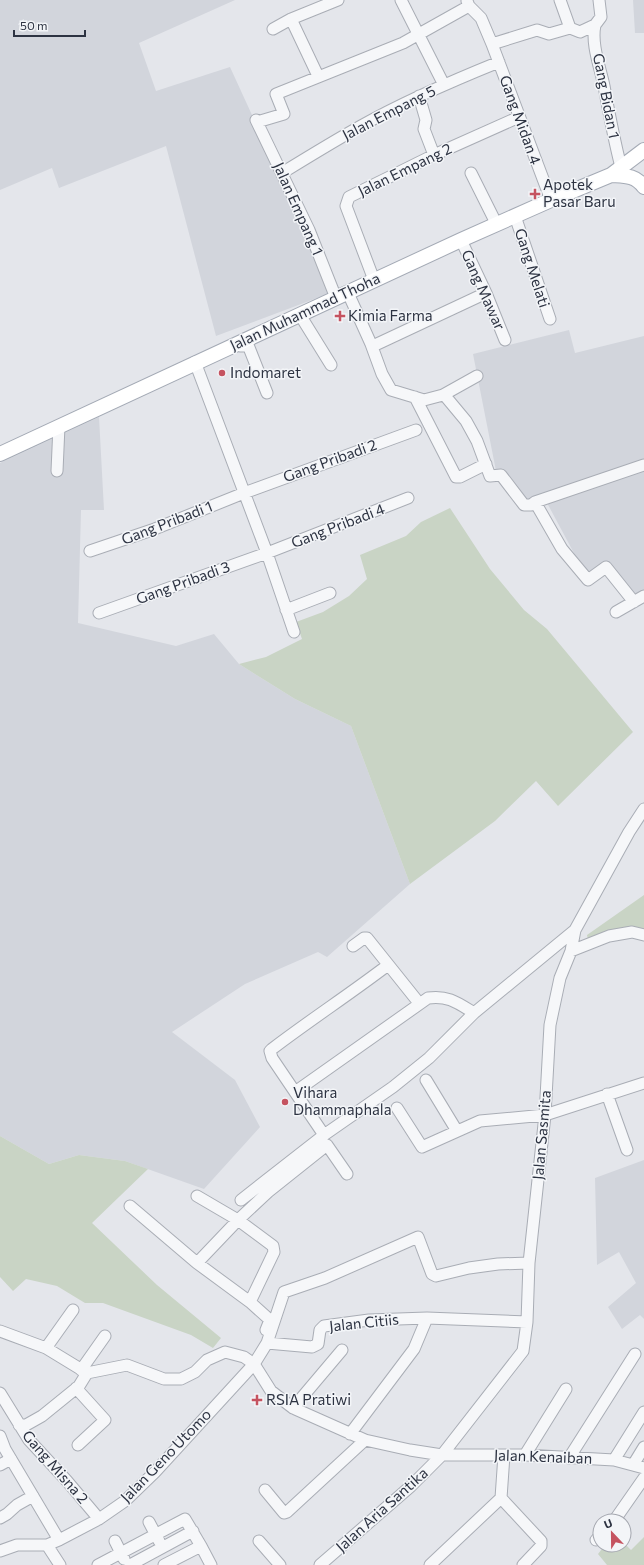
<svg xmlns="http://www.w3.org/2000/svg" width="644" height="1565" viewBox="0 0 644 1565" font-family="Commissioner,sans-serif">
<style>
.built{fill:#d2d5dc}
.green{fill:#c9d4c5}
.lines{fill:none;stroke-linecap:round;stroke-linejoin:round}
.minor-casing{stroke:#a9adb5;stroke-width:13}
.major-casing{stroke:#a4aab5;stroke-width:16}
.minor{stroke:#f6f7f9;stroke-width:11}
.major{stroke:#fff;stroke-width:14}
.poi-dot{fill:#c55360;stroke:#f3f5f8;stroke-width:1.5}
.labels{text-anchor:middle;stroke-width:3;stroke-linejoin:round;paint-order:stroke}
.street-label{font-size:15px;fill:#2d3342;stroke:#f3f5f8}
.poi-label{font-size:15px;fill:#2d3342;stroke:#f3f5f8;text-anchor:start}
</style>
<rect width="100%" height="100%" fill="#e4e6eb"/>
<!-- built -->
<path class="built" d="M0 0H235L139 43 156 91 230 67 333 292 216 336 166 146 59 188 52 168 0 190Z
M633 0H644V33H635Z
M569 330 575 353 644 336V595L634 601 609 565 588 578 570 560 575 555 546 501 523 509 497 476 473 354Z
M99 417 104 510H81L78 623 176 646 214 634 239 664 295 699 351 726 410 884 327 957 318 952 245 984 172 1032 235 1080 260 1127 204 1189 125 1161 79 1155 49 1164 0 1136V463Z
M644 1160V1319L640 1315 622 1329 608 1307 636 1283 619 1252 597 1265 595 1178Z"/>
<!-- green -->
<path class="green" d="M450 508 490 569 524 610 547 629 633 732 558 806 536 781 495 821 410 884 351 726 295 699 239 664 266 657 302 639 296 622 323 612 349 596 367 579 360 555 406 536 421 522Z
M644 895V937L634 934 589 945 587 935Z
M0 1136 49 1164 79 1155 125 1161 148 1169 92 1223 157 1285 221 1338 213 1348 191 1335 103 1303H85L57 1286 26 1279 13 1291 0 1277Z
M644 1537V1565H607L598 1554 605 1545H624V1543L631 1550Z"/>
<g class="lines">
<defs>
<path id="minor" d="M401 0 444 85
M560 0 570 28
M467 1 469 6 481 18 492 44 551 200
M291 19 318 76
M595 25C591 44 600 67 604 86 609 113 614 140 621 167
M273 29 291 19 338 0
M492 44 537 30 549 34 570 28 580 32 595 25 601 17 599 0
M419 96 426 120 424 129 434 155
M256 120 309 230 336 298
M257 122 284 114 276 94 403 43 469 6
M282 173C308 157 334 141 361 126 405 101 452 81 499 62
M471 173 497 225
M515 216 550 319
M461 240 486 293 505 340
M374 280 346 206 349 197 434 155 519 117
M348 293 371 344 382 374 391 390 424 400 443 395 477 376
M300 315 331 365
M238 343 240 346 248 345 267 393
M371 344 375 345 486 293
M195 362 267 553 294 632
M443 395 446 397 466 421 477 441 490 476 501 475 524 505H531L535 502 644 465
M415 397 456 477H460L486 464
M57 471 59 426
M535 502 562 549 588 580 606 567 634 602
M90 551 152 530 244 493 416 430
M286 610 330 593
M616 612 644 596
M99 613 267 553 408 498
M353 946 364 938H367L419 1003
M571 951 609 936 632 932 644 935
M426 1080 457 1131
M295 1092 428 998C448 995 458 1003 474 1013
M607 1094 627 1150
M397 1108 422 1147 480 1121 545 1115 644 1083
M324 1135 272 1058 270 1051 272 1049C310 1020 350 994 388 965
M197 1196 238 1220 268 1192 327 1145 347 1174
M241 1200 324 1135 393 1087 429 1058 474 1013 575 930
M130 1206 197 1263 238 1220 273 1246 274 1252 250 1302
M197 1263 250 1302 270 1320 266 1330
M0 1331 46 1348 87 1373 127 1365 164 1379H181L195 1372 207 1360 225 1352 244 1357 254 1364 271 1391 293 1408 365 1440 410 1450 442 1455H525L614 1460 644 1468
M267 1343 312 1347 318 1344 320 1330 324 1326 369 1320 427 1318 527 1322
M46 1348 73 1310
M81 1370 105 1336
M76 1388 105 1420 78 1445
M0 1393 29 1440 67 1481 99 1519
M293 1408 342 1350
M19 1425H26L42 1416 79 1386 87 1373
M350 1434 414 1349 427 1318
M0 1436 5 1449 59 1540
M525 1455 566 1389
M569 1458 635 1354
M614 1460 644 1412
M0 1465 11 1459
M633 1465 644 1447
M265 1490 284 1513 287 1512 365 1440
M501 1498 541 1541V1546L523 1565
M0 1518 7 1514 17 1505 33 1496
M614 1521 644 1478
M149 1522 159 1541
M596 1540 600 1536
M115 1541 124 1559
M259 1541 280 1565
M47 1545 60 1565
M0 1551 17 1545H47L59 1540 99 1519 125 1501 155 1472 254 1364 267 1343 284 1292 325 1278 418 1237 432 1274 436 1276 469 1268 498 1264 529 1263
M98 1565 185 1519 201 1546
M130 1565 193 1531
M164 1565 201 1546 211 1565
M320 1565 411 1486 442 1455 523 1351 527 1322 529 1263 545 1115 550 1025 560 978 571 951 575 930 629 832 644 809
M430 1565 501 1498 504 1455"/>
<path id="major" d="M611 175C625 176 635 175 644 187
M0 454 461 240 551 200 611 175 644 150"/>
</defs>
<!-- minor casing -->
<use href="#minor" class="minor-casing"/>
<!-- major casing -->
<use href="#major" class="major-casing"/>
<!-- minor -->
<use href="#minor" class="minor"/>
<!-- major -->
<use href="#major" class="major"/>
</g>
<!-- markers -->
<g class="poi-dot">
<path d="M533 188h4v4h4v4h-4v4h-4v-4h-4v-4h4z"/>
<path d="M338 310h4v4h4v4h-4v4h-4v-4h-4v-4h4z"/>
<circle cx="222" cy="373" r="4"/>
<circle cx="285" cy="1102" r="4"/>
<path d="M255 1394h4v4h4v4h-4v4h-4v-4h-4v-4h4z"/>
</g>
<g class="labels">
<!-- street labels -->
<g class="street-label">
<text transform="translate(606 96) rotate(79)" y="5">Gang Bidan 1</text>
<text transform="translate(389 113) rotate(-27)" y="5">Jalan Empang 5</text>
<text transform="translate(520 120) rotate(70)" y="5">Gang Midan 4</text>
<text transform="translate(405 170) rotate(-26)" y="5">Jalan Empang 2</text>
<text transform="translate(298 209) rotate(66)" y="5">Jalan Empang 1</text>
<text transform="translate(532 268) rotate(72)" y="5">Gang Melati</text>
<text transform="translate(483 290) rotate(66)" y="5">Gang Mawar</text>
<text transform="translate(305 312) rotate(-25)" y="5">Jalan Muhammad Thoha</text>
<text transform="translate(330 461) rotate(-20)" y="5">Gang Pribadi 2</text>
<text transform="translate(167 523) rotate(-21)" y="5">Gang Pribadi 1</text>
<text transform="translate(338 526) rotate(-21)" y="5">Gang Pribadi 4</text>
<text transform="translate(183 583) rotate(-20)" y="5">Gang Pribadi 3</text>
<text transform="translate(542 1135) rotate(-85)" y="5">Jalan Sasmita</text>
<text transform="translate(364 1323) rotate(-6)" y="5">Jalan Citiis</text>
<text transform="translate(166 1456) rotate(-46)" y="5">Jalan Geno Utomo</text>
<text transform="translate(543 1457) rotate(2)" y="5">Jalan Kenaiban</text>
<text transform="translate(55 1467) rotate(49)" y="5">Gang Misna 2</text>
<text transform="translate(382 1510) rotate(-42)" y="5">Jalan Aria Santika</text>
</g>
<!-- poi labels -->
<g class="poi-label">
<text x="543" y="190">Apotek<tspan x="543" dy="17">Pasar Baru</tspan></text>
<text x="348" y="321">Kimia Farma</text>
<text x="230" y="378">Indomaret</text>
<text x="293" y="1098">Vihara<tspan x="293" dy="17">Dhammaphala</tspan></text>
<text x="266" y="1405">RSIA Pratiwi</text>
</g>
</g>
<!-- north arrow -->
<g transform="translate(612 1533) rotate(338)"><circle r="19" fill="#f3f5f8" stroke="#a4a7af"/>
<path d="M0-3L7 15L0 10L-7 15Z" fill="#c55360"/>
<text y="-6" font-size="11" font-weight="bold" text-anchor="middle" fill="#2d3342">U</text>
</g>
<!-- scale -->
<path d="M14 30v6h71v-6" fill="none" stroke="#2d3342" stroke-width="2"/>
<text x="20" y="30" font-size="12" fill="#2d3342" stroke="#f3f5f8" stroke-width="3" paint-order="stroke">50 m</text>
</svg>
